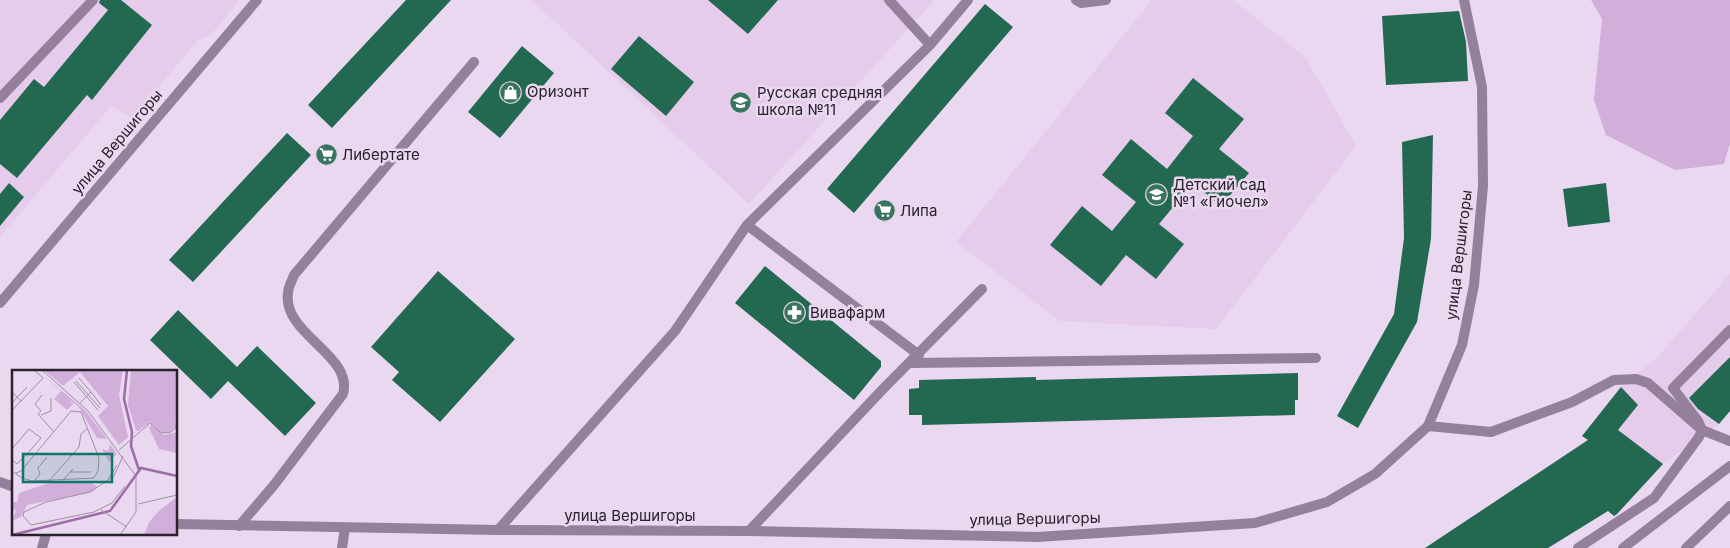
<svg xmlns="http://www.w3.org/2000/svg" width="1730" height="548" viewBox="0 0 1730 548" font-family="Inter,sans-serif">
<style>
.built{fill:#e5cceb}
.green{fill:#d2afdb}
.building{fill:#236951}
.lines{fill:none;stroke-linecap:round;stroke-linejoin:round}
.lane{stroke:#94809a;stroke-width:10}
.street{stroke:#94809a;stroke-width:10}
.labels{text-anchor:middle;stroke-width:5;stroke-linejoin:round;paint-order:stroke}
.poi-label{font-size:15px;fill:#29222b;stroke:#ead7f0;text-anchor:start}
.street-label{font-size:15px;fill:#29222b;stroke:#ead7f0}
.inset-river{fill:none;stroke:#9b6da7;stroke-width:2.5}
.inset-road{fill:none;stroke:#9d8fa1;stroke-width:1}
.view{fill:#0f766e;fill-opacity:0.15;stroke:#0f766e;stroke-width:2.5}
.inset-edge{fill:none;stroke:#29222b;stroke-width:2.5}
</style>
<rect width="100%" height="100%" fill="#ead7f0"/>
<!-- built -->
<path class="built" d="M0 0H239L212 34 197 41 133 118 111 106 0 237Z
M532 0H934L749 204Z
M1152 0H1233L1306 58 1356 146 1216 329 1060 321 956 242Z
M1730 274V411L1719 424 1663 464 1614 517 1608 511 1548 548H1425L1587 440 1582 436 1621 387 1656 359Z"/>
<!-- green -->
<path class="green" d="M1591 0H1730V143L1724 164 1675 170 1606 135 1594 100 1602 19Z"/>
<!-- building -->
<path class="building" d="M100 0H121L152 25 92 100 87 95 17 178 0 164V120L34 79 44 87 108 10 99 3Z
M406 0H451L332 128 308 105Z
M708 0H778L748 34Z
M985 4 1013 27 854 213 827 189Z
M1459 11 1466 42 1468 81 1386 85 1382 16Z
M639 36 694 82 666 116 611 69Z
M522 46 554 73 500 138 468 112Z
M1193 78 1244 119 1219 149 1249 173 1221 206 1193 183 1159 224 1184 244 1156 279 1126 255 1101 286 1050 245 1082 206 1112 231 1136 202 1102 175 1131 139 1167 169 1193 136 1165 113Z
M287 133 311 155 193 282 169 260Z
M1433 135 1431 239 1417 322 1358 428 1337 416 1394 314 1404 238 1402 142Z
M9 183 24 197 0 226V194Z
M1606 183 1610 222 1568 227 1563 189Z
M765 266 881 361V367L854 400 735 303Z
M438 271 515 339 440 422 392 380 399 372 371 347Z
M178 310 237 367 257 346 316 403 285 436 228 381 211 399 150 340Z
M1730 357V411L1719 424 1698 409 1689 398Z
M1298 373V400H1295V415L922 425V415H909V389L919 388V380L1036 377V380Z
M1621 387 1638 405 1618 430 1663 464 1617 514 1614 516 1608 511 1548 548H1425L1588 440 1582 436Z"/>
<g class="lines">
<!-- lane -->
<path class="lane" d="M889 0 930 45
M1076 0 1081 3 1106 0
M0 98 93 0
M747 225 919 355
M911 363 1316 358
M239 526 274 485 343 394C354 355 282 334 288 293 288 287 292 281 294 275L474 62
M498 530 675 331 747 225 930 45 968 0
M749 531 882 390 982 289
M342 548 345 528
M1578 548 1654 498 1699 437 1702 430 1698 421 1673 388 1730 330
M1686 548 1730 506"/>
<!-- street -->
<path class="street" d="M0 303 257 0
M1428 426 1491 432 1572 402 1614 380 1636 379 1648 383 1702 430 1730 441
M0 482 14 487
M176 524 498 530 749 531 1037 537 1255 523 1327 502 1375 474 1428 426 1462 345 1474 285 1483 186 1482 87 1464 0
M42 548 46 534
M1623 548 1730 466"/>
</g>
<!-- icons -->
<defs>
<symbol id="shop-disc" viewBox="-11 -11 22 22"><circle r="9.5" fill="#38745e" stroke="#ead7f0"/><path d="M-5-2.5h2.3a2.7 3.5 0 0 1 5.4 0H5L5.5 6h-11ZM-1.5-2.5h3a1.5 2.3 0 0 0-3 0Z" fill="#fff"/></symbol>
<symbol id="school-disc" viewBox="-11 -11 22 22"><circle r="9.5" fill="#38745e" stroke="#ead7f0"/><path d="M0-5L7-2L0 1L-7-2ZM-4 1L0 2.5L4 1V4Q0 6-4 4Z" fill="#fff"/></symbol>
<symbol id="supermarket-disc" viewBox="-11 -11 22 22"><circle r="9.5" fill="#38745e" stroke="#ead7f0"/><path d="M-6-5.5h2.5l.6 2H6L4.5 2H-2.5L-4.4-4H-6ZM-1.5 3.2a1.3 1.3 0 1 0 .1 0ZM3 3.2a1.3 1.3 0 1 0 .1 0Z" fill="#fff"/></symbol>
<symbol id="pharmacy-disc" viewBox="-11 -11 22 22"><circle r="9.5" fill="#38745e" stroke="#ead7f0"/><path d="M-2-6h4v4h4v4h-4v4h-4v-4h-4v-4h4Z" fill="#fff"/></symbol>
</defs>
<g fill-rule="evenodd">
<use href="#shop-disc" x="498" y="80" width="25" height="25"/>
<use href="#school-disc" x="728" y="90" width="25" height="25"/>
<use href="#supermarket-disc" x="314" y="142" width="25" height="25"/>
<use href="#school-disc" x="1144" y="182" width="25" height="25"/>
<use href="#supermarket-disc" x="872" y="198" width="25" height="25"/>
<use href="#pharmacy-disc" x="782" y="300" width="25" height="25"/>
</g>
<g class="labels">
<!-- poi labels -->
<g class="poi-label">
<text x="527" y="97">Оризонт</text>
<text x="757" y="98">Русская средняя<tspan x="757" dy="17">школа №11</tspan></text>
<text x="342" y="160">Либертате</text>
<text x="1173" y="190">Детский сад<tspan x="1173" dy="17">№1 «Гиочел»</tspan></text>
<text x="900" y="216">Липа</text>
<text x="810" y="318">Вивафарм</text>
</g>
<!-- street labels -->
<g class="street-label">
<text transform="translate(117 142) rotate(-50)" y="5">улица Вершигоры</text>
<text transform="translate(1459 255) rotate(-83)" y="5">улица Вершигоры</text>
<text x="630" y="521">улица Вершигоры</text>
<text transform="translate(1035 519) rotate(-1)" y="5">улица Вершигоры</text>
</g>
</g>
<!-- overview -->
<g transform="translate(12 370)">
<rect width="165" height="165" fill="#ead7f0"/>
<path d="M32 0H111L107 25 116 67 107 75 86 46 96 36 68 2 51 16ZM119 0H165L164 47 163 57 158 63 147 61 138 52 126 61 124 60 116 35ZM28 3 73 40 95 69 85 68 66 36 57 30 61 34 55 40 42 29 49 21ZM139 55 153 65 165 62V83L147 79 137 58ZM98 74 105 84 97 92 90 79 96 81ZM37 113H80L86 117 80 122 15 135 9 147 1 150 4 139 0 140V132H5L7 123ZM165 127V165H132L137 152 148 140Z" fill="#d2afdb"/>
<path class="inset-river" d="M115 0 112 29 120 62 119 76 127 100M0 165 98 141 129 98 165 106"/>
<path class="inset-road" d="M30 0 76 41 124 106V142L108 165M67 8 79 22 68 33M165 10V29M64 11 88 38M62 12 86 40M0 22 9 31 0 40M79 22 89 35M30 25 23 34 29 41 26 44 42 62M9 31 31 8 22 0M0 33 15 17M29 45 39 41V28M0 79 17 59 29 68 16 83M107 80 138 53 148 62 157 63 163 59 165 50M111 86 102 106 78 122 34 132 12 142 11 146 19 155 82 142 100 133 113 116M0 90 5 94 15 84M0 101 10 108 20 111 82 108 86 101 87 88 69 42 59 41 9 101 4 103M58 102H79M96 109 105 95M23 110 28 104 26 98 35 87M37 111 67 77 69 64 76 58M50 111 61 99M126 134 165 125M89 140 115 157"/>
<path class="view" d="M11 84H100V112H11Z"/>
<rect width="165" height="165" class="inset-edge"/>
</g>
</svg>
